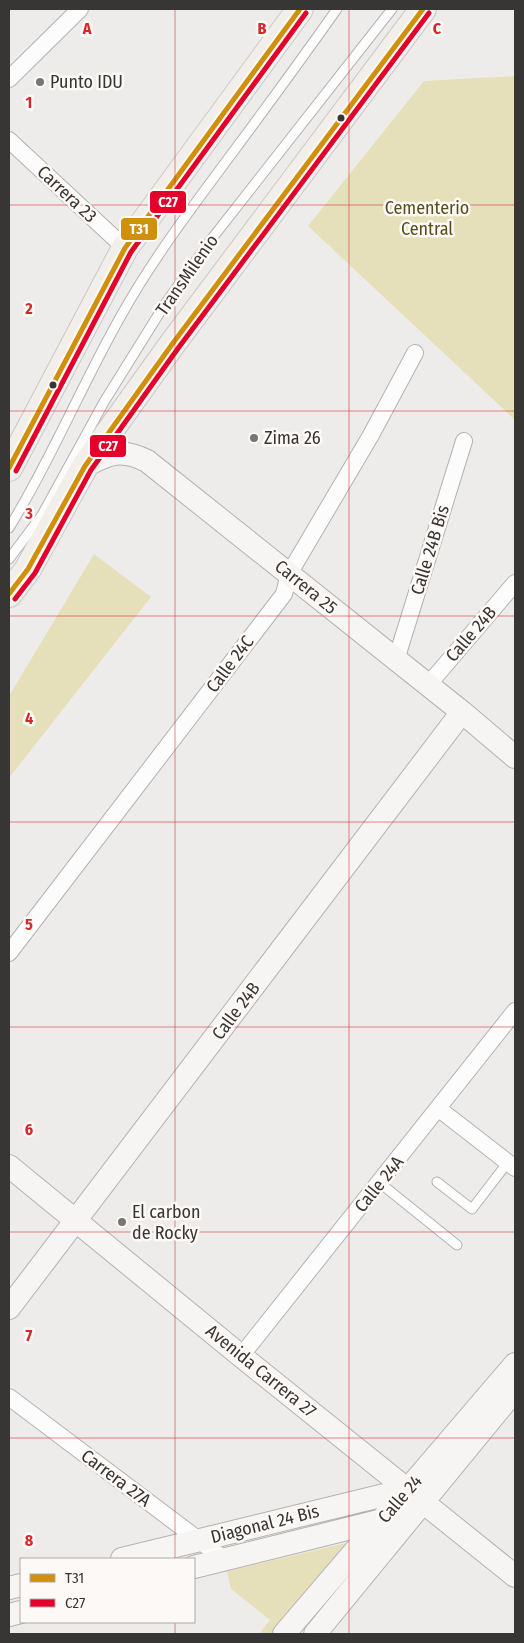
<svg xmlns="http://www.w3.org/2000/svg" width="524" height="1643" viewBox="0 0 524 1643" font-family="'Fira Sans Condensed',sans-serif">
<style>
.green{fill:#e6e0ba}
.lines{fill:none;stroke-linecap:round;stroke-linejoin:round}
.lane-casing{stroke:#b3b2b1;stroke-width:11}
.street-casing{stroke:#b3b2b1;stroke-width:18}
.secondary-casing{stroke:#b3b2b1;stroke-width:24}
.primary-casing{stroke:#c9c8c8;stroke-width:28}
.lane{stroke:#fcfcfc;stroke-width:9}
.street{stroke:#fcfcfc;stroke-width:16}
.secondary{stroke:#f7f5f4;stroke-width:22}
.primary{stroke:#f2efea;stroke-width:26}
.bus-1-casing{stroke:#fcf9f7;stroke-width:9}
.bus-2-casing{stroke:#fcf9f7;stroke-width:9}
.bus-1{stroke:#d1900b;stroke-width:5}
.bus-2{stroke:#e4002b;stroke-width:5}
.grid{fill:none;stroke:#d62828;stroke-width:1;stroke-opacity:0.55}
.poi-dot{fill:#777675;stroke:#fcf9f7;stroke-width:2}
.bus-dot{fill:#373635;stroke:#fcf9f7;stroke-width:2}
.labels{text-anchor:middle;stroke-width:5;stroke-linejoin:round;paint-order:stroke}
.poi-label{font-size:18px;fill:#373635;stroke:#fcf9f7;text-anchor:start}
.street-label{font-size:18px;fill:#373635;stroke:#fcf9f7}
.park-label{font-size:18px;fill:#564f1b;stroke:#fcf9f7}
.grid-label{font-size:16px;text-anchor:middle;font-weight:bold;fill:#d62828;stroke:#fcf9f7;stroke-width:5;stroke-linejoin:round;paint-order:stroke}
.line-badge{stroke:#fcf9f7;stroke-width:2}
.badge-label{font-size:14px;text-anchor:middle;font-weight:bold;fill:#fff}
</style>
<rect width="100%" height="100%" fill="#eeeceb"/>
<!-- green -->
<path class="green" d="M515 76V420L308 226 424 81Z
M94 554 151 597 9 778V696Z
M346 1543 275 1634H259L270 1620 231 1589 227 1571Z"/>
<g class="lines">
<defs>
<path id="lane" d="M9 528C51 460 82 384 122 314 154 257 194 205 233 152 268 105 303 57 337 9
M9 559 42 515 104 402 165 304 210 241 392 9
M437 1182 472 1209 508 1162
M380 1183 457 1245"/>
<path id="street" d="M9 79 80 9
M9 140 125 248
M396 660 464 441
M428 685 515 583
M9 953 284 594 289 574 371 435 415 353
M439 1109 515 1168
M241 1356 515 1011
M9 1397 224 1559"/>
<path id="secondary" d="M85 466C109 453 122 448 147 461L462 712 515 757
M9 1166 241 1356 515 1576
M9 1308 462 712
M122 1559 409 1489
M194 1567 387 1519
M9 1588 21 1585
M9 1615 21 1612
M284 1634 515 1364
M315 1634 515 1390"/>
<path id="primary" d="M9 468 125 248 300 9
M9 594 28 569 85 466 173 343 423 9"/>
</defs>
<!-- lane casing -->
<use href="#lane" class="lane-casing"/>
<!-- street casing -->
<use href="#street" class="street-casing"/>
<!-- secondary casing -->
<use href="#secondary" class="secondary-casing"/>
<!-- primary casing -->
<use href="#primary" class="primary-casing"/>
<!-- lane -->
<use href="#lane" class="lane"/>
<!-- street -->
<use href="#street" class="street"/>
<!-- secondary -->
<use href="#secondary" class="secondary"/>
<!-- primary -->
<use href="#primary" class="primary"/>
<defs>
<path id="bus-1" d="M9 468 125 248 300 9
M9 594 28 569 85 466 173 343 423 9"/>
<path id="bus-2" d="M16 471 131 252 306 13
M15 599 35 573 91 470 179 347 429 13"/>
</defs>
<!-- bus-1 casing -->
<use href="#bus-1" class="bus-1-casing"/>
<!-- bus-2 casing -->
<use href="#bus-2" class="bus-2-casing"/>
<!-- bus-1 -->
<use href="#bus-1" class="bus-1"/>
<!-- bus-2 -->
<use href="#bus-2" class="bus-2"/>
</g>
<!-- grid -->
<path class="grid" d="M175 9V1559M349 9V1634M9 205H515M9 411H515M9 616H515M9 822H515M9 1027H515M9 1232H515M9 1438H515M175 1622V1634"/>
<!-- markers -->
<g class="poi-dot">
<circle cx="40" cy="82" r="5"/>
<circle cx="254" cy="438" r="5"/>
<circle cx="122" cy="1222" r="5"/>
</g>
<g class="bus-dot">
<circle cx="341" cy="118" r="4.5"/>
<circle cx="53" cy="385" r="4.5"/>
</g>
<g class="labels">
<!-- poi labels -->
<g class="poi-label">
<text x="50" y="88">Punto IDU</text>
<text x="264" y="444">Zima 26</text>
<text x="132" y="1218">El carbon<tspan x="132" dy="21">de Rocky</tspan></text>
</g>
<!-- street labels -->
<g class="street-label">
<text transform="translate(67 194) rotate(43)" y="6">Carrera 23</text>
<text transform="translate(187 275) rotate(-55)" y="6">TransMilenio</text>
<text transform="translate(430 550) rotate(-73)" y="6">Calle 24B Bis</text>
<text transform="translate(306 587) rotate(39)" y="6">Carrera 25</text>
<text transform="translate(471 634) rotate(-49)" y="6">Calle 24B</text>
<text transform="translate(230 664) rotate(-53)" y="6">Calle 24C</text>
<text transform="translate(236 1011) rotate(-53)" y="6">Calle 24B</text>
<text transform="translate(379 1184) rotate(-51)" y="6">Calle 24A</text>
<text transform="translate(261 1371) rotate(39)" y="6">Avenida Carrera 27</text>
<text transform="translate(116 1478) rotate(37)" y="6">Carrera 27A</text>
<text transform="translate(400 1499) rotate(-49)" y="6">Calle 24</text>
<text transform="translate(265 1524) rotate(-14)" y="6">Diagonal 24 Bis</text>
</g>
<!-- park labels -->
<g class="park-label">
<text x="427" y="214">Cementerio<tspan x="427" dy="21">Central</tspan></text>
</g>
</g>
<g class="grid-label">
<text x="87" y="34">A</text>
<text x="262" y="34">B</text>
<text x="437" y="34">C</text>
<text x="29" y="108">1</text>
<text x="29" y="314">2</text>
<text x="29" y="519">3</text>
<text x="29" y="724">4</text>
<text x="29" y="930">5</text>
<text x="29" y="1135">6</text>
<text x="29" y="1341">7</text>
<text x="29" y="1546">8</text>
</g>
<g class="line-badge">
<rect x="149" y="190" width="38" height="24" rx="5" fill="#e4002b"/>
<rect x="120" y="217" width="38" height="24" rx="5" fill="#d1900b"/>
<rect x="89" y="434" width="38" height="24" rx="5" fill="#e4002b"/>
</g>
<g class="badge-label">
<text x="168" y="207">C27</text>
<text x="139" y="234">T31</text>
<text x="108" y="451">C27</text>
</g>
<!-- border -->
<rect width="524" height="1643" fill="none" stroke="#373635" stroke-width="20"/>
<!-- legend -->
<rect x="20" y="1558" width="175" height="65" fill="#fcf9f7" stroke="#adaba9"/>
<rect x="30" y="1574" width="25" height="8" fill="#d1900b" stroke="#adaba9"/>
<text x="65" y="1583" font-size="15" fill="#373635">T31</text>
<rect x="30" y="1599" width="25" height="8" fill="#e4002b" stroke="#adaba9"/>
<text x="65" y="1608" font-size="15" fill="#373635">C27</text>
</svg>
